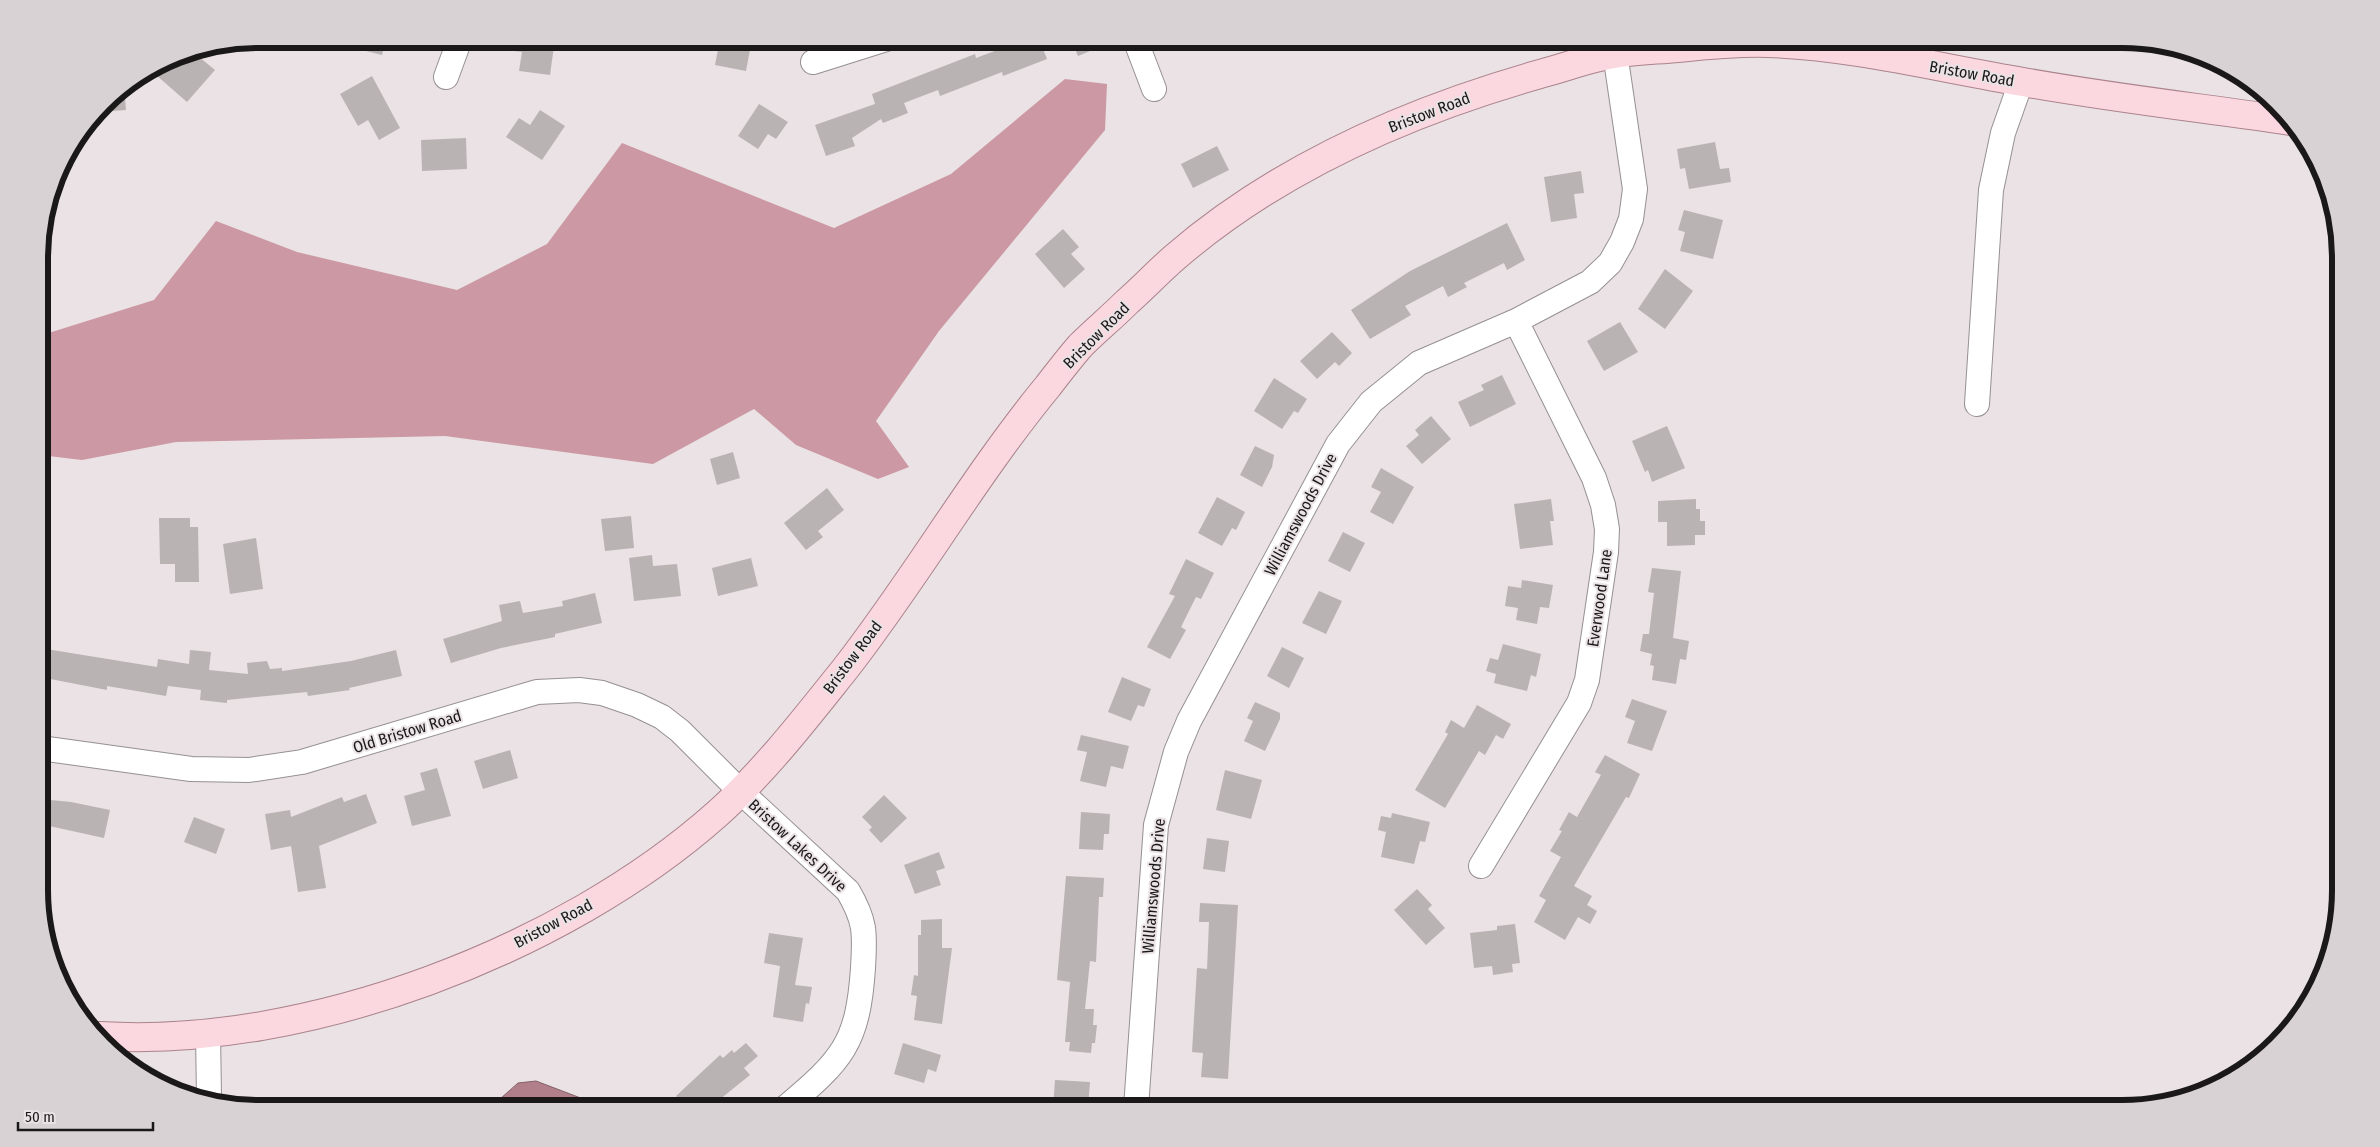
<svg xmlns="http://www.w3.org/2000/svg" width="2380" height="1147" viewBox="0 0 2380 1147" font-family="'Fira Sans Condensed',sans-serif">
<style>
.forest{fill:#cb98a3}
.water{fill:#b17f8a;stroke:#846068}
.building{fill:#bab3b4}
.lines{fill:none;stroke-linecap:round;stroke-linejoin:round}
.minor-casing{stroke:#969091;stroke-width:26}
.major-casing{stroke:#aa838c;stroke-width:30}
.minor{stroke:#fff;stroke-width:24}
.major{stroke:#fbd7df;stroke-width:28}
.labels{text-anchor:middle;stroke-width:4;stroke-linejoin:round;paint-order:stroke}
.street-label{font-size:16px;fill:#1a1818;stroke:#eae2e4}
.rim{fill:none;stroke:#1a1818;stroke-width:6}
</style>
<rect width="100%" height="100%" fill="#eae2e4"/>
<!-- forest -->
<path class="forest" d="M1065 79 1107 84 1105 130 939 331 876 421 909 467 878 479 796 445 754 409 653 464 445 436 176 442 82 460 40 455 39 336 154 300 216 221 297 252 457 290 547 244 622 143 834 228 951 174Z"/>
<!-- water -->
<path class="water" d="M536 1081 607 1108H497L500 1099 518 1083Z"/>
<!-- building -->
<path class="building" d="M338 39H386L382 55 338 44Z
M492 39H555L550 75 519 71 522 52 492 48Z
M720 39H752L746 71 715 65Z
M1027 39H1039L1047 59 1003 76 1002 72 940 96 938 90 904 103 908 113 883 123 881 119 852 138 855 146 826 156 815 125 875 104 872 94 975 54 976 58Z
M1071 39H1119L1078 56Z
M193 52 215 70 187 102 156 75 171 57 179 63 188 53Z
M372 76 400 128 379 140 368 120 358 126 340 94Z
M124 86 126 110 99 112 113 93Z
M759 104 788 122 776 139 768 134 758 149 738 136Z
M540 110 565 126 542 160 506 137 519 118 530 125Z
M466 138 467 169 422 171 421 140Z
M1715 142 1720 169 1729 168 1731 182 1689 189 1685 168 1680 169 1677 149Z
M1217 146 1229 170 1193 188 1181 164Z
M1581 171 1584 193 1574 194 1577 218 1551 222 1544 177Z
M1684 210 1723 220 1713 259 1680 251 1685 232 1678 230Z
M1507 223 1525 260 1507 270 1504 263 1464 283 1467 287 1448 297 1443 286 1405 306 1411 315 1370 339 1351 310 1410 271Z
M1063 229 1079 247 1071 254 1085 269 1064 288 1035 254Z
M1665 269 1693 291 1665 329 1638 309Z
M1620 322 1638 352 1604 371 1587 341Z
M1332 332 1352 353 1339 366 1335 362 1317 379 1300 361Z
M1502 375 1516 404 1470 427 1458 402 1484 390 1481 385Z
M1274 378 1307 399 1298 413 1294 411 1282 429 1254 411Z
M1431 416 1451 439 1422 464 1406 446 1419 435 1415 430Z
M1667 426 1685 468 1652 482 1648 470 1645 472 1632 441Z
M1255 446 1274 455 1272 467 1262 487 1240 475Z
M733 452 740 478 717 485 710 459Z
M1381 468 1414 487 1393 524 1370 512 1381 492 1371 487Z
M827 488 844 510 818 531 823 537 806 550 784 523Z
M1217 497 1245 512 1236 530 1232 528 1222 546 1198 533Z
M1551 499 1554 521H1550L1553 545 1520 549 1514 504Z
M1696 499V509H1700V521H1705V535H1695V545L1667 546V522H1658V501Z
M631 516 634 548 605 551 601 519Z
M159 518H190V527H198L199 582H175V564H160Z
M1343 532 1365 543 1350 572 1328 561Z
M256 538 263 589 230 594 223 544Z
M652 555 653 566 677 564 681 596 634 601 629 558Z
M751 558 758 586 718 596 712 568Z
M1186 559 1214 573 1201 599 1196 597 1181 627 1186 630 1170 659 1147 647 1175 596 1169 594Z
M1652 568 1681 571 1673 638 1689 641 1686 660 1680 659 1676 684 1652 680 1654 666 1650 665 1652 654 1640 651 1643 634H1649L1654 593 1648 592Z
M1522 580 1553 585 1549 608 1540 607 1537 624 1516 620 1518 608 1505 606 1508 586 1521 588Z
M1319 591 1342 601 1326 634 1302 623Z
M595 593 602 623 555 634V637L501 648 451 663 443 639 502 621 499 605 520 601 523 613 563 606 562 601Z
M1503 644 1541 654 1536 677 1531 675 1527 691 1494 683 1496 674 1486 671 1490 658 1498 660Z
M1282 647 1304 658 1289 688 1267 676Z
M40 648 157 667 158 659 189 664 190 650 211 652 209 670 248 674 247 663 267 661 270 669 282 668V671L351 661 396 650 402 676 349 688 350 690 308 696 307 692 227 700V703L200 700 201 690 168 686 166 696 107 686V690L40 677Z
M1122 677 1151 689 1144 707 1138 705 1131 721 1108 712Z
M1632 699 1667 711 1652 751 1627 743 1635 721 1625 717Z
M1255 702 1280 713V719L1265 751 1244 741 1253 721 1247 718Z
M1477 705 1511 724 1503 739 1496 735 1485 755 1479 751 1445 808 1415 790 1448 734 1445 732 1451 720 1464 728Z
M1081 735 1129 746 1123 769 1111 766 1106 787 1080 781 1087 752 1077 750Z
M510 750 518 778 483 789 474 761Z
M1605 755 1640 774 1629 798 1626 797 1574 886 1592 896 1587 905 1597 911 1590 924 1578 917 1565 940 1534 922 1546 900 1539 896 1561 857 1550 851 1562 831 1559 830 1569 812 1577 817 1601 775 1595 772Z
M437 768 451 816 412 826 404 796 425 790 420 773Z
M1225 770 1262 780 1251 819 1216 810Z
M366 794 377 823 319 846 326 888 298 892 291 846 271 850 265 814 290 810 291 817 342 797 344 802Z
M884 795 907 818 881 843 869 830 872 827 862 817Z
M40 799 71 802 110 810 104 838 40 824Z
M1081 812 1110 814 1109 834H1104L1103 850 1079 849Z
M1392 813 1430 822 1425 842 1420 841 1414 864 1381 857 1386 832 1378 830 1381 816 1391 818Z
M194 817 225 829 216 854 184 842Z
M1207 838 1229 841 1225 872 1203 869Z
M939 852 945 868 936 871 941 885 915 894 904 865Z
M1066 876 1104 878 1103 897H1099L1096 962 1090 961 1085 1009H1094L1093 1025H1097L1095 1043H1092L1091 1053 1069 1051 1070 1042H1065L1070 982 1057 980Z
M1417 889 1432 905 1428 909 1445 928 1426 945 1394 910Z
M1200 903 1238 905 1228 1079 1201 1077 1203 1053 1192 1052 1197 968 1207 969 1209 922H1199Z
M942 919V948H952L942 1024 914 1020 917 996 911 995 914 975 918 976V935H921V920Z
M1515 924 1520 963 1512 964 1513 972 1493 975 1492 966 1474 968 1470 933 1497 930V926Z
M769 933 803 938 795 985 812 987 809 1004 806 1003 803 1022 773 1017 780 966 764 963Z
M746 1043 758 1056 744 1068 750 1075 709 1108H687L676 1096 720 1055 723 1058 732 1050 734 1053Z
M903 1043 941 1055 936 1072 928 1069 924 1083 894 1074Z
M1055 1080 1090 1082 1088 1108H1053Z"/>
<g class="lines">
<defs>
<path id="minor" d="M1135 39 1154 89
M813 62 886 39
M446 77 460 39
M1977 404 1991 190 2003 133 2021 82
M40 748 191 769 249 770 302 762 537 692 579 690 602 693 637 705 662 717 680 731 741 792 848 891C866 922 865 933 863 968 858 1044 842 1060 785 1108
M1481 866 1579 703 1587 680 1606 552 1607 529 1603 505 1594 478 1516 321
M208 1033 209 1097
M1136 1108 1156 825 1176 752 1189 721 1338 444 1371 402 1419 363 1516 321 1590 282 1610 263 1622 242 1631 219 1635 189 1615 53 1610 39"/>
<path id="major" d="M100 1036C306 1049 564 950 717 814 765 771 805 719 845 669 916 578 974 476 1048 386 1058 373 1069 359 1080 346 1095 331 1112 317 1127 302 1143 288 1158 272 1174 258 1278 168 1409 111 1540 74 1564 68 1589 58 1614 54 1635 50 1657 50 1678 48 1708 45 1739 42 1768 43 1854 46 1939 68 2023 82 2112 98 2202 108 2291 121"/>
</defs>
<!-- minor casing -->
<use href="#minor" class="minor-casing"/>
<!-- major casing -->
<use href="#major" class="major-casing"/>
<!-- minor -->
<use href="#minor" class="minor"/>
<!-- major -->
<use href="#major" class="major"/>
</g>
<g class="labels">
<!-- street labels -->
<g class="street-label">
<text transform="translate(1972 73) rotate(10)" y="6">Bristow Road</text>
<text transform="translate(1429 112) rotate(-21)" y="6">Bristow Road</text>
<text transform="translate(1096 335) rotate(-45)" y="6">Bristow Road</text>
<text transform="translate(1300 514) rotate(-62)" y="6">Williamswoods Drive</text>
<text transform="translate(1599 598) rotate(-82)" y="6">Everwood Lane</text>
<text transform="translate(852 657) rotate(-53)" y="6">Bristow Road</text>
<text transform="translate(407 731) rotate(-17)" y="6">Old Bristow Road</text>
<text transform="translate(798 845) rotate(43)" y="6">Bristow Lakes Drive</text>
<text transform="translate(1153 886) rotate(-85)" y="6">Williamswoods Drive</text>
<text transform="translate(553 923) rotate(-28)" y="6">Bristow Road</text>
</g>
</g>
<!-- crop -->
<path d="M0 0H2380V1147H0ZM258 48H2122A210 210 0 0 1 2332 258V890A210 210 0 0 1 2122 1100H258A210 210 0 0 1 48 890V258A210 210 0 0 1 258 48Z" fill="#d9d2d4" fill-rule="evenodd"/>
<path class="rim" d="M258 48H2122A210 210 0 0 1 2332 258V890A210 210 0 0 1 2122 1100H258A210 210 0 0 1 48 890V258A210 210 0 0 1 258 48Z"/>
<!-- scale -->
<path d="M18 1122v8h135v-8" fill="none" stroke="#1a1818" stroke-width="2.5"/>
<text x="25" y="1122" font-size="15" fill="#1a1818" stroke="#eae2e4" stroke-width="4" paint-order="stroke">50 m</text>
</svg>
